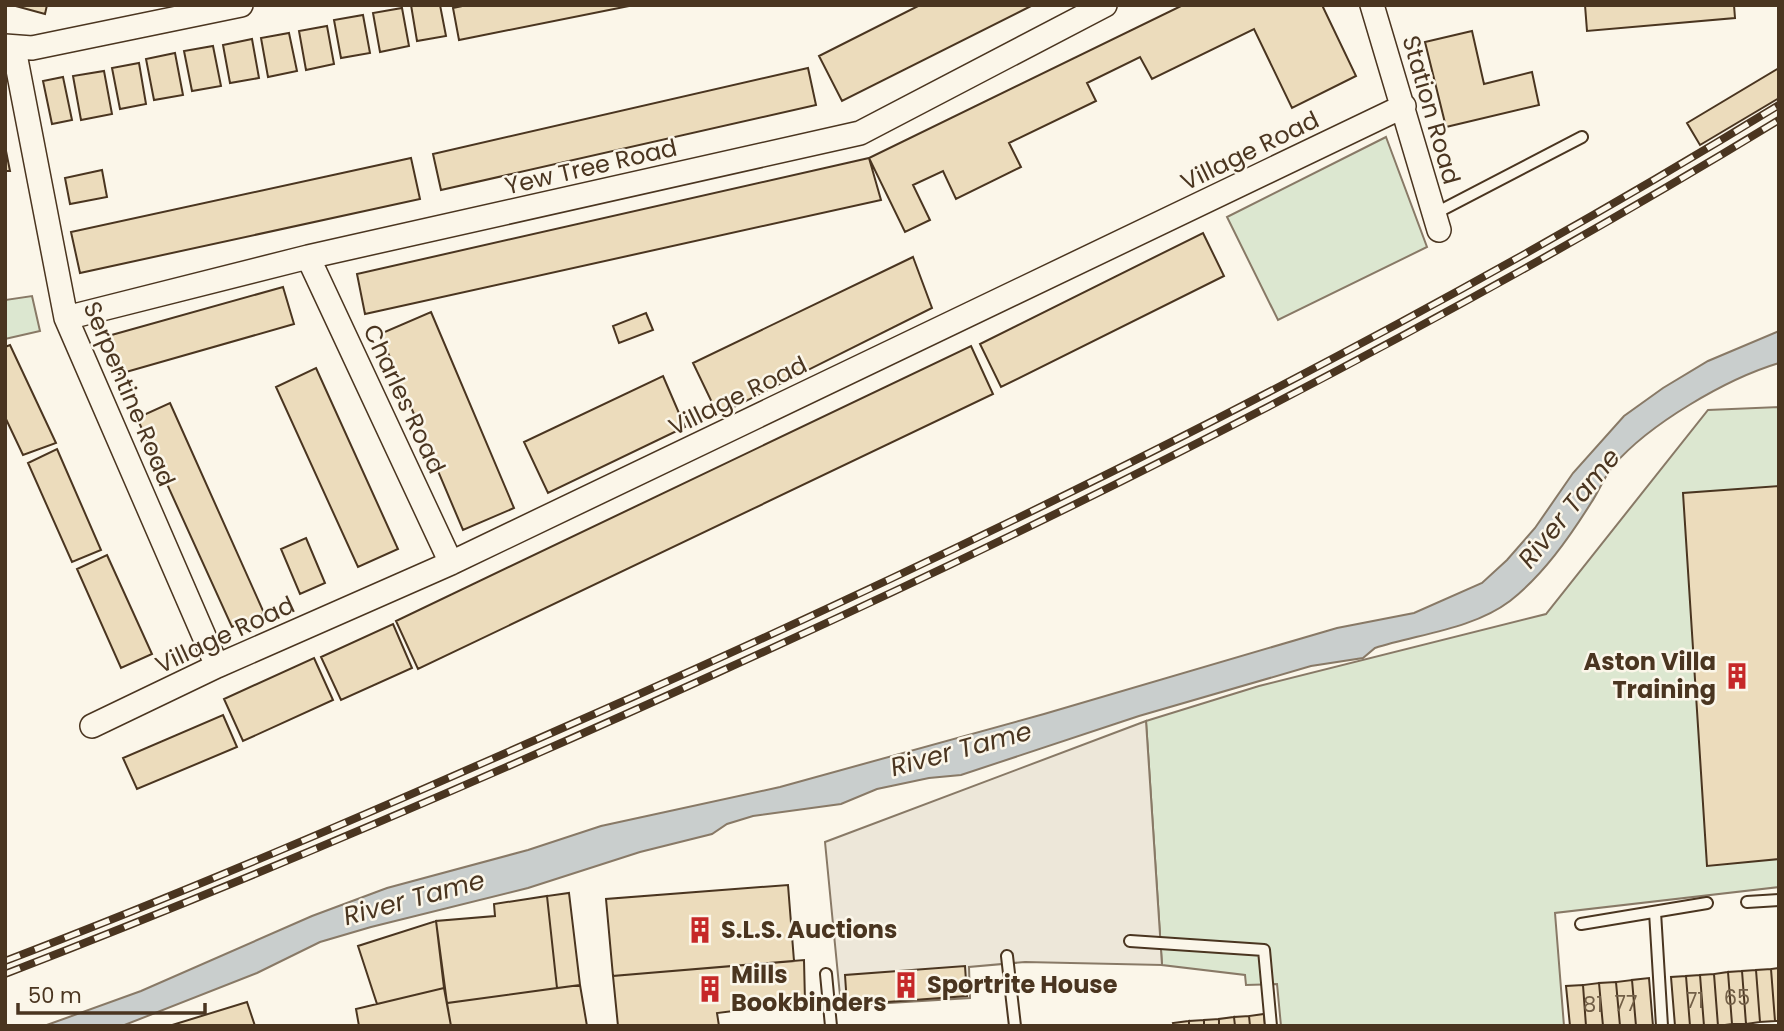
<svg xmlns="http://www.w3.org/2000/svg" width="1784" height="1031" viewBox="0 0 1784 1031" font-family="Poppins,sans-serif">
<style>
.green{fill:#dce7d0;stroke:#887966;stroke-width:2}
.parking{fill:#ede7d9;stroke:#887966;stroke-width:2}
.water{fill:#c9cecd;stroke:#887966;stroke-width:2}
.building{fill:#ecdcbc;stroke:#4a3520;stroke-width:2}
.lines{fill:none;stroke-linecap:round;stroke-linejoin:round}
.service-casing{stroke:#4a3520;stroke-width:14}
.minor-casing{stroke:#4a3520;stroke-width:26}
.service{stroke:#fbf6e9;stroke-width:10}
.minor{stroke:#fbf6e9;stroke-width:23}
.rail-casing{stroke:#4a3520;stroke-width:8}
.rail{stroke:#fbf6e9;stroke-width:5;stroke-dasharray:16;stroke-linecap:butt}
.labels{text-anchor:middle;stroke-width:5;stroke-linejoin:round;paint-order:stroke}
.number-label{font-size:21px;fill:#725f47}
.street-label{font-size:24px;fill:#4a3520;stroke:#fbf6e9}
.poi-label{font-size:24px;font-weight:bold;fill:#4a3520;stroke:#fbf6e9;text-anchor:start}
.water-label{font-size:26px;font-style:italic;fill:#4a3520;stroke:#fbf6e9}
</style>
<rect width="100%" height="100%" fill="#fbf6e9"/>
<!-- green -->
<path class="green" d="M1386 137 1427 247 1278 320 1227 217Z
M32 296 40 331 5 339V300Z
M1779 407V887L1555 913 1564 1026H1281L1277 984 1246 985 1245 975 1162 965 1146 721 1259 686 1546 614 1708 410Z"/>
<!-- parking -->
<path class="parking" d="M1146 721 1162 965 1025 962 969 967 970 998 841 1006 825 842Z"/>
<!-- water -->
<path class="water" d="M1779 331V363C1726 379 1649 424 1613 466 1604 477 1599 491 1591 503 1569 538 1543 575 1510 601 1473 629 1419 634 1375 648L1363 658 1311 666 1139 716 961 775 929 778 877 789 841 804 753 816 727 824 712 834 640 852 528 888 371 927 320 942 257 973 122 1026H44L141 991 312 916 387 888 528 850 601 826 780 787 1044 714 1337 628 1414 613 1482 583 1507 560 1535 528 1573 473 1624 416 1663 388 1708 361Z"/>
<!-- building -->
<path class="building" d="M12 5H47L45 14Z
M411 5H440L446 36 417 41Z
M467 5H634L459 40 453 8Z
M920 5H1033L842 101 819 56Z
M1183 5H1322L1356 76 1292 108 1254 29 1152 79 1140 57 1087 83 1096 101 1009 143 1021 167 956 199 943 171 913 185 930 220 905 232 869 158Z
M1585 5H1734L1735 18 1587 31Z
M402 8 409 46 380 52 373 13Z
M363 15 370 53 341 58 334 20Z
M327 26 334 64 306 70 299 31Z
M1472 31 1484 84 1532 72 1539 105 1446 127 1425 42Z
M289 33 297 71 268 77 261 38Z
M252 39 259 78 230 83 223 45Z
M213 46 221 86 192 91 184 51Z
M175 53 183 95 154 100 146 59Z
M139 63 146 104 120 109 112 68Z
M808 68 816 105 441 190 433 154Z
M1779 68V98L1700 145 1687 123Z
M104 71 112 114 81 120 73 76Z
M63 77 72 120 52 124 43 81Z
M5 146 10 171H5Z
M411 158 420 199 80 273 71 232Z
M869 158 881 200 365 314 357 274Z
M102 170 107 197 70 204 65 178Z
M1203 233 1224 276 1001 387 980 344Z
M913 257 932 308 718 415 693 363Z
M283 287 294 324 119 374 108 336Z
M431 312 514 508 463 530 380 334Z
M646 313 653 330 619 343 613 326Z
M10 345 56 443 23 455 5 417V347Z
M971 346 993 394 418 669 396 621Z
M316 368 398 549 358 567 276 387Z
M663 376 685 427 548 493 524 442Z
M170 403 264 613 232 627 137 418Z
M57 449 101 550 72 562 28 463Z
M1779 486V859L1707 866 1683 493Z
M306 538 325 583 300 594 281 549Z
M107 555 152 654 121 668 77 569Z
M393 624 412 668 341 700 321 657Z
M314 658 333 700 243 741 224 699Z
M223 715 237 747 137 789 123 758Z
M788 885 794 961 613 976 606 899Z
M569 893 580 985 557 988 547 896Z
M547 896 557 988 447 1003 436 921 495 916 494 904Z
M436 921 444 988 377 1004 358 946Z
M804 960 805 1002 717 1013 719 1026H618L613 976Z
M965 966 967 996 847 1005 845 975Z
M1779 968V1021H1775L1771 969Z
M1771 969 1775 1021 1760 1022 1756 970Z
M1756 970 1760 1022 1746 1024 1742 971Z
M1742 971 1746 1024H1732L1728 972Z
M1728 972 1732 1024 1718 1026 1714 974Z
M1714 974 1718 1026H1704L1700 975Z
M1700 975 1704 1026H1690L1686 976Z
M1686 976 1690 1026H1675L1671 977Z
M1649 978 1653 1026H1636L1632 980Z
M1632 980 1636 1026H1620L1616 982Z
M1616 982 1620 1026H1603L1599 983Z
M1599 983 1603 1026H1586L1583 985Z
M580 985 587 1026H451L447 1003Z
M1583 985 1586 1026H1570L1566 986Z
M444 988 451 1026H359L356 1009Z
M247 1002 255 1026H169Z
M1264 1014 1265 1026H1250L1249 1016Z
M1249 1016 1250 1026H1235L1234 1017Z
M1234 1017 1235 1026H1219V1019Z
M1219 1019V1026H1204V1020Z
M1204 1020V1026H1189V1021Z
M1189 1021V1026H1174L1173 1023Z"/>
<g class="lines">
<defs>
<path id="service" d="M1434 214 1582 137
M1747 902 1779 900
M1655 912 1662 1026
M1581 924 1707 903
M1130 941 1264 950 1271 1026
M1007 956 1015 1026
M826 974 831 1026"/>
<path id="minor" d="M1372 5 1439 230
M5 46 32 48 241 5
M14 49 66 318 217 666
M308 257 451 563
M66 318 308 257 860 133 1105 5
M92 726 217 666 451 563 1404 106"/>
</defs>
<!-- service casing -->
<use href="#service" class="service-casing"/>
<!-- minor casing -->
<use href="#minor" class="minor-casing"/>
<!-- service -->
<use href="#service" class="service"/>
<!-- minor -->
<use href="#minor" class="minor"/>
<defs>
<path id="rail" d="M5 961C218 880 427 788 635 696 1027 521 1413 329 1779 105
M5 974C246 881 482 780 717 673 1080 509 1438 328 1779 120"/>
</defs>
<!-- rail casing -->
<use href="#rail" class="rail-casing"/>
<!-- rail -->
<use href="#rail" class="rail"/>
</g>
<!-- icons -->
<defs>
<symbol id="building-bare" viewBox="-9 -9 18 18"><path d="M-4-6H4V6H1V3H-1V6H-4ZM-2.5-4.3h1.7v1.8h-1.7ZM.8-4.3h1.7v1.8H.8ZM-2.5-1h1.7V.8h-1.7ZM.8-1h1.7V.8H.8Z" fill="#c62828" stroke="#fbf6e9" stroke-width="2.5" paint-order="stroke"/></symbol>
</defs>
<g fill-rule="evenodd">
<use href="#building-bare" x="1718" y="657" width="38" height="38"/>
<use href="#building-bare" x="681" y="911" width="38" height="38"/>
<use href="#building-bare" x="887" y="966" width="38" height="38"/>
<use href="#building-bare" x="691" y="970" width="38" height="38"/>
</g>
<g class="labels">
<!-- number labels -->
<g class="number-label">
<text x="1737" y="1005">65</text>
<text x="1695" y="1008">71</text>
<text x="1626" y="1011">77</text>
<text x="1593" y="1012">81</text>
</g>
<!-- street labels -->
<g class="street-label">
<text transform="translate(1431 110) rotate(74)" y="8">Station Road</text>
<text transform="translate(1250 151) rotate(-26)" y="8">Village Road</text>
<text transform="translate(591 167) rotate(-13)" y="8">Yew Tree Road</text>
<text transform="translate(129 394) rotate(67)" y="8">Serpentine Road</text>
<text transform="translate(738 396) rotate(-26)" y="8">Village Road</text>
<text transform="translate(404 399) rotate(65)" y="8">Charles Road</text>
<text transform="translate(225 635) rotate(-25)" y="8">Village Road</text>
</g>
<!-- poi labels -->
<g class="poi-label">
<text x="1716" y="670" text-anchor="end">Aston Villa<tspan x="1716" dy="28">Training</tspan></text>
<text x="721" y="938">S.L.S. Auctions</text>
<text x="731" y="983">Mills<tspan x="731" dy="28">Bookbinders</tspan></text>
<text x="927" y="993">Sportrite House</text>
</g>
<!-- water labels -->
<g class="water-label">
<text transform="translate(1569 508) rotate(-51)" y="9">River Tame</text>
<text transform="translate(961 749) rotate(-15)" y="9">River Tame</text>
<text transform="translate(414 898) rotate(-15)" y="9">River Tame</text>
</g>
</g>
<!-- border -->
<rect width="1784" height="1031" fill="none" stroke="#4a3520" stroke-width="14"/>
<!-- scale -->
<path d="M18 1003v10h187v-10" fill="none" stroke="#4a3520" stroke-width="3.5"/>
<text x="28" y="1003" font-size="21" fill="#4a3520" stroke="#fbf6e9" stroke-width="5" paint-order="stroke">50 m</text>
</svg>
